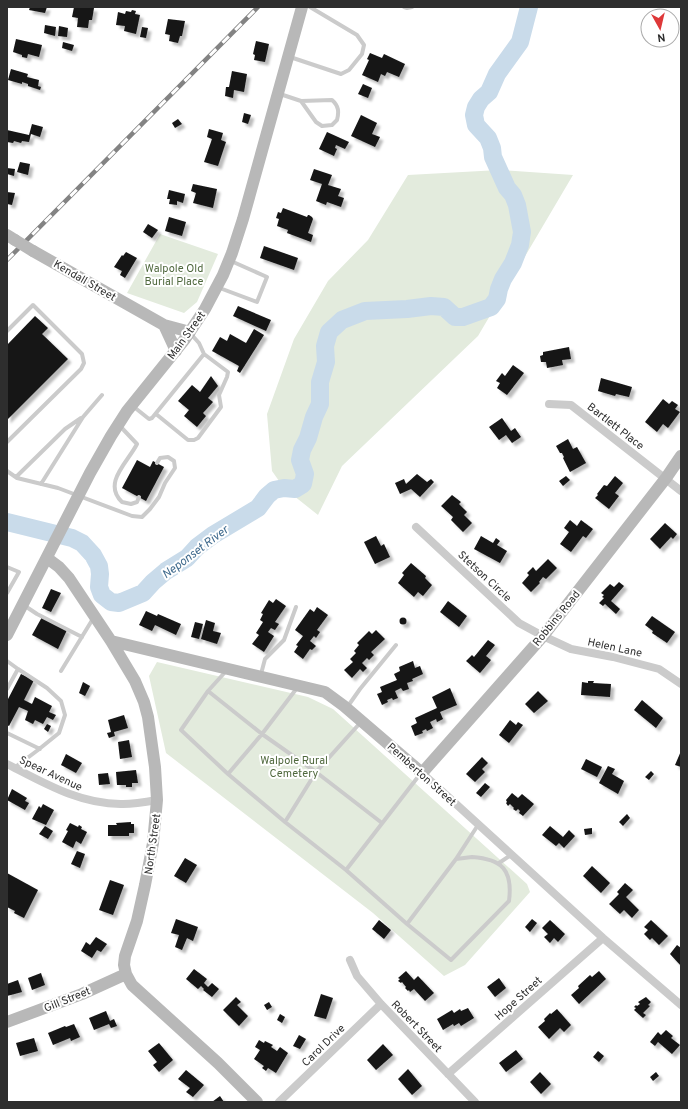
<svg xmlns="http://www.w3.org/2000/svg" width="688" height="1109" viewBox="0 0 688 1109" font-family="Overpass,sans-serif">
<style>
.green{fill:#e3ebdd}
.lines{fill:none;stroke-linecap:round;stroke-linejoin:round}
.river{stroke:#c9dbea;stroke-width:18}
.building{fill:#151515;filter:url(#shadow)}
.lane{stroke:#cbcbcb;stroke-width:4}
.street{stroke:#cbcbcb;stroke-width:8}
.secondary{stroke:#b8b8b8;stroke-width:12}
.rail-casing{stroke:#838383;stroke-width:4.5}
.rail{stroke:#fff;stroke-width:3;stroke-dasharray:9;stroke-linecap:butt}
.secondary-bridge{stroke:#b8b8b8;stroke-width:12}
.labels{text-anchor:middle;stroke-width:4;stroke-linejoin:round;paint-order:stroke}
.park-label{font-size:11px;fill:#4f683d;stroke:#fff}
.street-label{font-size:11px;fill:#2e2e2e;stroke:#fff}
.water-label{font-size:12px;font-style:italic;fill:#3f6a8d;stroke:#fff}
</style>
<defs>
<filter id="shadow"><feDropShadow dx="3.5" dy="3.5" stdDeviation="1" flood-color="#0004"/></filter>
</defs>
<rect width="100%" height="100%" fill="#fff"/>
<!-- green -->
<path class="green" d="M499 170 573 175 478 336 342 466 318 515 284 488 272 471 267 414 294 339 328 281 368 240 408 175Z
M160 234 218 254 197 302 184 313 127 293Z
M157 662 308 697 333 709 527 884 530 892 465 965 444 976 373 913 166 753 149 676Z"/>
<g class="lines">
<!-- river -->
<path class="river" d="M7 522 72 538 82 543 93 555 99 566 100 574 99 587 102 595 111 602 119 603 143 593 153 582 166 571 187 558 197 547 213 535 258 508 267 496 274 490 284 488 295 489 303 484 305 474 300 460 302 450 308 438 314 417 320 404V382L326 362 325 346 329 332 342 320 365 311 407 309 431 306 444 307 455 317H463L491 307 497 299 499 289 503 279 513 263 520 245 522 232 517 205 513 195 507 188 493 157 492 148 488 138 476 125 474 115 476 107 481 99 489 92 497 74 520 42 529 7"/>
</g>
<!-- building -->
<path class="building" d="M30 7H47L45 13 29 10Z
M74 7 94 8 92 20H89L88 28 77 27 78 18 72 17Z
M132 10 136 11 135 14 140 15 136 34 124 31 125 26 116 25 118 12 125 14 126 11 131 12Z
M168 19 185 21 182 36H180L178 43 169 41 170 35 165 34Z
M45 25 56 27 55 36 44 33Z
M59 26 68 28 67 37 58 36Z
M142 27 148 28 146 38 140 37Z
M16 39 42 45 39 57 28 54 27 58 22 57V55L13 52Z
M256 41 269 44 265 62 254 60 255 55 253 54Z
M63 42 74 45 72 51 62 48Z
M370 53 382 58 384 54 405 64 399 77 387 72 385 76 381 74 378 82 362 75 369 60 367 59Z
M11 69 28 74 27 77 39 80 38 86 41 87 40 90 28 86V84L22 82V84L8 80Z
M232 71 247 74 244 92 234 90 233 98 225 96 226 87H229Z
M363 84 372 88 368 98 358 94Z
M244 113 251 115 248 124 242 122Z
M361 115 377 123 372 134 380 137 375 147 351 136Z
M178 119 182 124 175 128 172 123Z
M32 124 43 127 40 137 31 134 29 142 22 141 21 143 14 141 13 143 7 142V130L29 135Z
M209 129 223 133 221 140 226 142 218 166 204 162 212 139 207 137Z
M327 132 349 142 345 149 336 145 335 148 337 149 334 156 319 149Z
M20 162 30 164 28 175 17 172Z
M7 168 15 169 14 176 7 174Z
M314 169 332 175 328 185 341 189 338 196 344 198 341 207 327 202 326 205 316 201 322 184 310 180Z
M193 184 217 189 213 208 193 203 196 193 191 191Z
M169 190 185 194 183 203 177 201V205L169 204 170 199H167Z
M7 192 15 193 12 205 7 204Z
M283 208 307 217 308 215H309L312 217 313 219 308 233 313 235 311 242 287 233 288 230 277 226 279 219 276 218 278 212 281 213Z
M169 217 186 222 182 236 165 231Z
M148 224 158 230 152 238 143 232Z
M264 246 298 258 294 270 260 258Z
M126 252 137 258 125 278 120 275 122 271 114 267 122 255 123 256Z
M238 306 271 320 266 331 233 316Z
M35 316 48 328 42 334 68 359 7 420V345Z
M254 329 264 335 240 373 237 371 239 366 212 351 220 337 227 341 230 334 246 343Z
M569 347 571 359 562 360 563 365 547 368 546 362H541L540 356 543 355V352Z
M513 365 524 373 507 395 497 388 500 383 496 381 502 373 505 376Z
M211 376 218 386 208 398 213 402 203 413 206 416 197 427 184 416 189 410 178 401 192 385 200 392Z
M601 378 632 387 629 397 616 394 615 396 598 391Z
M663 399 669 404 672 401 678 405 675 409 680 412 668 428 663 424 657 432 645 422Z
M502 418 511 431 515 428 521 437 512 443 506 435 499 440 489 427Z
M568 439 573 449 577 447 586 463 570 472 563 458 564 457 562 453H560L556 446Z
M137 460 150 467 153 461 164 467 146 501 122 488Z
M417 474 427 482 431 479 434 482 420 497 411 489 400 494 395 483 404 479 406 484Z
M566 476 570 480 563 486 559 481Z
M615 476 623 483 615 493 619 496 609 509 595 498 598 495 597 494 604 485 607 486Z
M452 495 461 502 459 504 467 512 464 515 472 523 463 532 451 520 453 517 441 506Z
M570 520 577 526 581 520 593 529 586 538 583 536 571 552 560 544 569 532 564 528Z
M665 523 677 534 673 539 671 537 660 549 650 539Z
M376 536 381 546 384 544 390 557 375 564 364 542Z
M481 536 493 543 496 538 500 541 497 545 507 551 500 563 474 549Z
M548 559 557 568 546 579 543 577 539 582 540 583 531 592 522 583 529 575 527 573 533 567 536 571Z
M411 563 426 576 425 578 432 585 423 596 418 592 414 597 398 583 404 575 402 573Z
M619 582 624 586 611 601 620 609 616 614 605 604 603 606 599 603 604 598 602 597 604 595 601 593 610 584 614 587Z
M51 589 61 593 51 612 42 608Z
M276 599 286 606 275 622 279 624 275 630 271 628 268 632 274 636 264 652 252 644 259 635 256 633 263 622 260 620 263 614 261 613 269 600 273 603Z
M448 601 467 616 459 627 440 612Z
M317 607 328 615 317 630 320 632 316 638 314 636 310 641 316 646 312 650 310 649 303 659 294 652 298 646 296 645 303 636 295 630 310 609 314 612Z
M146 611 157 616 158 614 181 624 176 635 155 625 152 631 139 625Z
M652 616 675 632 667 643 652 633 653 631 645 625Z
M42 617 67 630 58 649 32 635Z
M399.5 621a3.5 3.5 0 1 1 7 0a3.5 3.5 0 1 1-7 0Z
M206 620 215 623 213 631 221 633 217 644 201 639Z
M195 622 203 624 199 639 191 637Z
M376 630 385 639 371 652 374 655 369 660 367 658 362 663 367 668 363 672 360 669 352 678 344 670 353 662 350 659 356 653 354 651 359 645 357 643 369 631 372 634Z
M488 640 495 645 486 656 491 660 480 673 466 661 472 655 474 657Z
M413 661 415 668 420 666 423 674 412 679 413 681 407 683 409 689 403 691 401 688 395 691 398 698 393 700 392 698 387 700 388 702 382 705 377 694 382 692 380 687 397 680 394 674 400 671 399 667Z
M21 674 34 680 24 700 32 704 35 697 52 706 49 712 56 715 53 720 47 717 43 724 35 720 33 724 25 720 28 711 19 707 9 726 7 725V701Z
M588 681H594L593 683 611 684 610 697 581 695 582 682 588 683Z
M83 682 90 686 85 696 79 693Z
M450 688 457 705 440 712 443 719 437 722 436 719 430 722 433 728 427 731 426 729 422 731 423 733 415 736 411 726 417 723 415 718 437 708 432 697Z
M538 691 548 701 534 713 525 704Z
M642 700 663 718 656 728 634 710Z
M124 715 128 728 114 732 115 736 109 738 107 733 111 732 108 720Z
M510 720 516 725 518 722 523 725 509 743 499 735Z
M47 724 51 726 48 732 44 729Z
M129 740 132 757 120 759 118 742Z
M681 751V767L675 765Z
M66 754 82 763 76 773 61 765Z
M482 757 488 763 482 769 485 772 475 782 466 774Z
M586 759 602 767 597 777 581 769Z
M608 766 615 769 612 774 624 781 618 794 599 783Z
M136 770 138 783H132V787H126V785H117L116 772Z
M651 771 654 774 649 780 645 777Z
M108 773 110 784 99 785 98 774Z
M485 783 490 787 481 797 476 793Z
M12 789 27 798 25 801 29 803 25 810 7 800Z
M512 793 518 798 522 794 534 804 523 816 519 813 520 811 518 809 516 811 513 809 514 808 510 804 508 806 506 803 507 802 506 800Z
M43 804 54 810 46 825 32 819 39 806 41 808Z
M627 814 630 818 623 826 619 822Z
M131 822V824H134V833H129V836H108V825H117L116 823Z
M70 823 78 827 79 825 82 827 81 829 87 832 81 844 76 841 73 848 62 842 68 831 66 830Z
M45 826 53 831 48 839 39 834Z
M550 826 563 837 569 830 575 836 564 848 559 843 556 846 542 835Z
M592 828V834L585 835 584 829Z
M77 851 85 854 80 868 71 864Z
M185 858 197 865 186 883 174 876Z
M592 866 610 883 601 893 583 876Z
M7 873 38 890 24 918 14 913 15 911 7 907Z
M110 880 124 885 113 915 99 910Z
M625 883 633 890 626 897 639 910 632 918 624 910 620 914 609 904 619 894 617 892Z
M176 919 198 927 193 941 187 938 182 950 175 947 179 935 171 933Z
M532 919 537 923 530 932 525 927Z
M379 920 391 930 384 939 372 929Z
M550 920 565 934 558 942 554 938 550 943 544 937 548 934 542 928Z
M651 920 668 936 659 945 652 938 650 940 644 934 648 930 644 927Z
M96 937 107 944 101 952 97 950 92 958 81 951 86 942 90 945Z
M677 945 681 948V966L670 954Z
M194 969 207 979 204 983 208 987 212 983 219 989 212 997 203 990 204 989 201 986 198 989 186 979Z
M406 971 414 980 418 976 434 993 425 1001 414 989 410 992 409 990 408 991 405 988 406 987 402 982 401 983 398 981 400 979 398 978Z
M599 971 606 979 579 1004 571 995 579 988 578 986 590 975 592 977Z
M41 973 45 985 32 990 28 978Z
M499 978 506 988 495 997 487 987Z
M18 980 22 992 7 996V984Z
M321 994 333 998 326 1019 314 1016Z
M236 997 241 1002 237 1005 248 1016 239 1026 223 1010Z
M646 997 651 1002 648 1005 650 1006 643 1013 646 1015 643 1018 634 1010 636 1008 634 1007 636 1005 637 1006 640 1004 638 1002Z
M269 1002 272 1007 267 1010 264 1005Z
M468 1008 474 1018 461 1026 459 1023 454 1026 453 1024 443 1030 437 1019 452 1010 454 1013 460 1009 461 1011Z
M557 1009 571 1025 564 1032 560 1028 549 1039 538 1027 545 1021 544 1019 550 1013 551 1014Z
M106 1011 110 1021 114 1019 117 1026 111 1028 109 1024 94 1030 89 1018Z
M280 1014 285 1017 282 1023 277 1020Z
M74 1024 80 1037 71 1041 70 1038 53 1045 48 1033 65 1026 66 1027Z
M666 1030 673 1036 671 1038 680 1045 672 1054 658 1042 655 1046 650 1042 658 1032 661 1035Z
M299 1035 306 1039 300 1049 293 1046Z
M34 1038 38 1051 20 1056 16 1043Z
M259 1040 264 1043 265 1041 273 1045 271 1047 277 1051 280 1047 288 1053 276 1073 268 1068 266 1071 262 1068 264 1066 254 1059 260 1050 255 1047Z
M159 1043 173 1060 159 1072 153 1065 157 1062 148 1051Z
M383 1044 393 1055 376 1070 367 1060Z
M516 1050 523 1059 506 1072 499 1063Z
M598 1051 604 1056 599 1062 593 1057Z
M408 1069 422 1086 412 1095 398 1079Z
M186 1070 204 1085 193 1097 186 1092 190 1088 178 1079Z
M540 1072 551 1084 541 1094 530 1082Z
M656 1072 659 1076 653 1081 650 1077Z
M220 1096 224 1102H212Z"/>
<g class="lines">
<!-- lane -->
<path class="lane" d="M404 7 407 8 412 7
M290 57 341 74 349 70 362 54 364 45 357 35 310 7
M280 94 301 101 332 100C339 106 339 112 337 120L332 125 322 126 316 122 301 101
M217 287 257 302 267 277 231 261
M7 331 33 305 82 354 84 363 81 369 7 442
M134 407 149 419 152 418 204 354
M156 414 188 440H194L198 438 221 407 219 395 227 377 228 372 204 354 199 343 190 333
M119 425 137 444C128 462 102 483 122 502L131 504 137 502 139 497
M7 471 17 478 58 488 132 516 142 517 150 509 159 497 165 483 175 468 174 461 168 457 160 458 157 463
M16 477 65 429 81 418
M41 484 83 417 102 395
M7 567 19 572 7 593
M25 606 37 614 82 637
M7 661 18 669 7 689
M61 671 94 617
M261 674 265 659 284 640 296 607
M208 691 262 734 316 772 285 822 228 774 181 730 208 691 227 670
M348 706 360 689 396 645
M361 722 316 772 382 823
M7 733 40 749
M14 768 38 750 59 733 65 715 61 701 47 688 18 669
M228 774 262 734 297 688
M285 822 346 870 407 924
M472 857C502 859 513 870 509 901L451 960 407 924 456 859Z
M456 859 478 825
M499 863 511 855
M346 870 421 773"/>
<!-- street -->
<path class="street" d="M549 404 571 405 681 491
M416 527 519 623 543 636 571 649 613 657 659 669 681 684
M7 764C44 783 81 805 123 804 135 804 146 802 157 800
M422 773 603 938 681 1005
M350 960 357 976 381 1004 475 1102
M448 1074 603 938
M279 1102 381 1004"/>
<!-- secondary -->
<path class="secondary" d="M7 235 15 240
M33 251 164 325
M176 351 164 325 190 332
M47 558 59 567 69 578 111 641 135 681 144 702 148 717 155 767 157 800 153 843 145 885 137 921 125 956 124 965 126 974 132 985 218 1063 257 1102
M7 635 90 473 111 436 127 411 185 339 205 309 223 275 232 253 243 219 302 7
M111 641 325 692 344 706 422 773 543 636 666 478 681 456
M7 1022 82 994 126 974"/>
<defs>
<path id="rail" d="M7 260 258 7"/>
</defs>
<!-- rail casing -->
<use href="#rail" class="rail-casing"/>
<!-- rail -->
<use href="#rail" class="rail"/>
<!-- secondary-bridge -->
<path class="secondary-bridge" d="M15 240 33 251"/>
</g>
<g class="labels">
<!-- park labels -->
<g class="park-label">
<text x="174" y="272">Walpole Old<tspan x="174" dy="13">Burial Place</tspan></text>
<text x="294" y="764">Walpole Rural<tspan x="294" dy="13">Cemetery</tspan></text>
</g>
<!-- street labels -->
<g class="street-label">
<text transform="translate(85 280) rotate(30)" y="4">Kendall Street</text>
<text transform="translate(186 335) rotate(-54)" y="4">Main Street</text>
<text transform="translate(616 426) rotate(38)" y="4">Bartlett Place</text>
<text transform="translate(485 576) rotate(43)" y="4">Stetson Circle</text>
<text transform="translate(556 618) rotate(-51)" y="4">Robbins Road</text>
<text transform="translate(615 647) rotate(12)" y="4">Helen Lane</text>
<text transform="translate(51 773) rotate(25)" y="4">Spear Avenue</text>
<text transform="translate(422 774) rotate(42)" y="4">Pemberton Street</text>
<text transform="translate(152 844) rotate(-82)" y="4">North Street</text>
<text transform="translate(518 998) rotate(-42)" y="4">Hope Street</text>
<text transform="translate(67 999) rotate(-22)" y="4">Gill Street</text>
<text transform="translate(417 1026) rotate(46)" y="4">Robert Street</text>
<text transform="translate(323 1045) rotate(-44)" y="4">Carol Drive</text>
</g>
<!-- water labels -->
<g class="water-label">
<text transform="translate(195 552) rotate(-37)" y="4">Neponset River</text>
</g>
</g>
<!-- border -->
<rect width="688" height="1109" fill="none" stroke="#2e2e2e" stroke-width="16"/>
<!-- north arrow -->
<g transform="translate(660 28) rotate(172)"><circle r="19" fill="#ffffff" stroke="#ababab"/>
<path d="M0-3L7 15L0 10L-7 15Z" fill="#de3839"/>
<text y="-6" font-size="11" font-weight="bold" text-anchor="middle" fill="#2e2e2e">N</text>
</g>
</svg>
